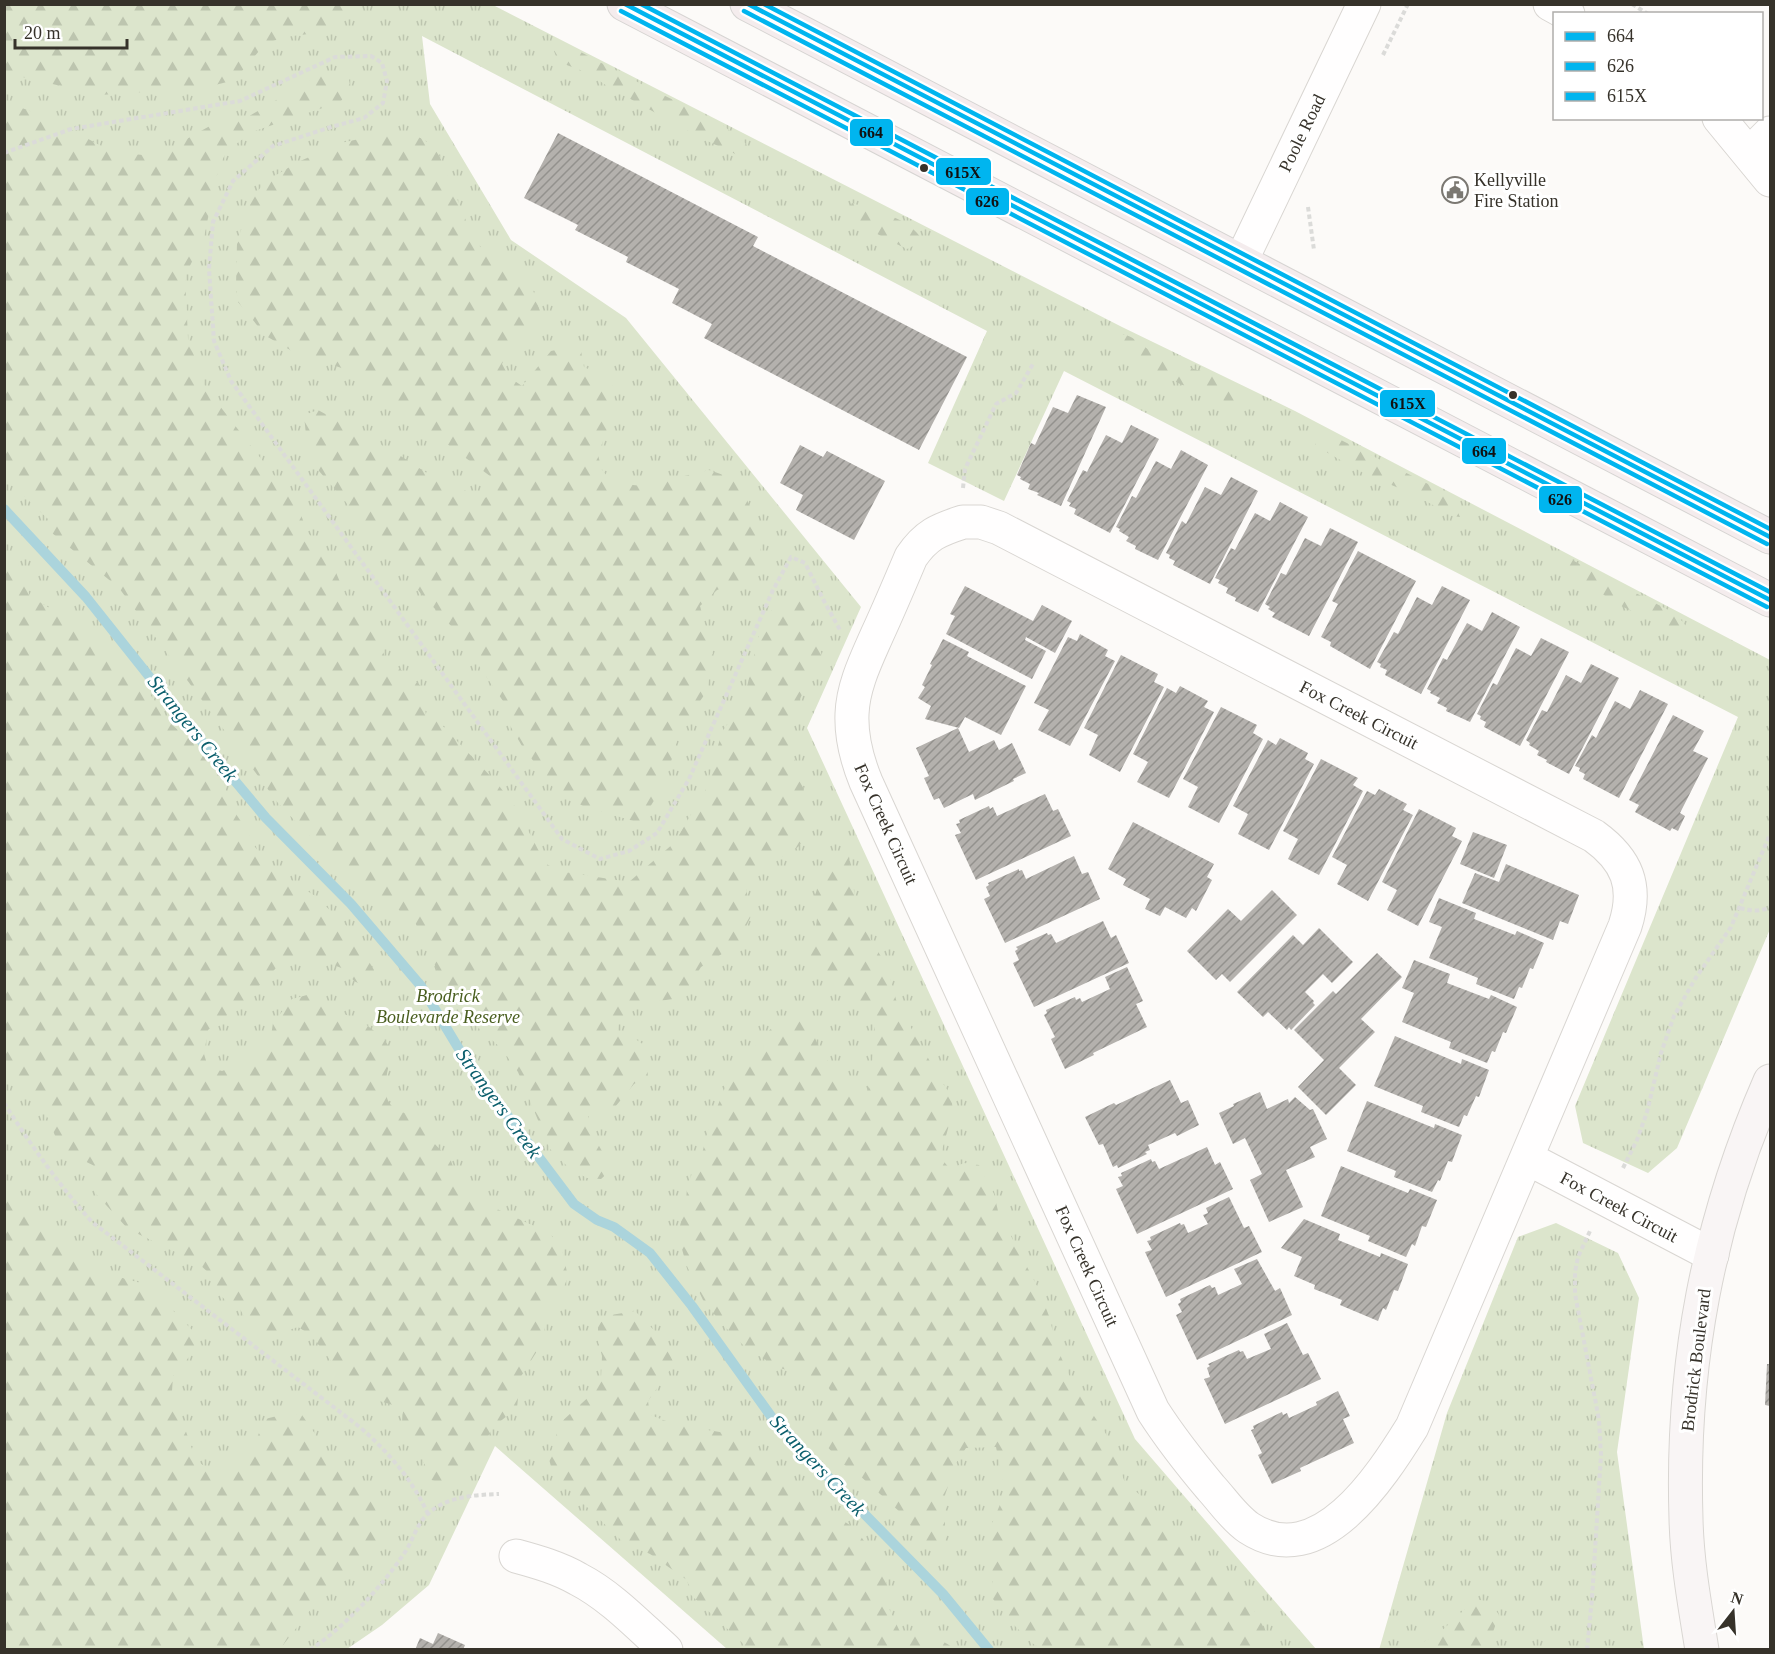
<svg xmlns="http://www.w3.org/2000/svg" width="1775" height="1654" viewBox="0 0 1775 1654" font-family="'Times New Roman',serif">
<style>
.grass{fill:url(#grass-tufts)}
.forest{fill:url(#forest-firs)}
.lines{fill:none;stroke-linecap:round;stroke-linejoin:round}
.stream{stroke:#abd4dc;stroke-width:10}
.building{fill:url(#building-hatch)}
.street-casing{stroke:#d9d6d2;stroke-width:35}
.secondary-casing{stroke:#d9d6d2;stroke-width:35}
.primary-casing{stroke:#d6d4d2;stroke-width:35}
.path{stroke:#dbdbd9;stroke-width:4;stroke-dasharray:4.5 3;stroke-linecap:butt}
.street{stroke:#fffefe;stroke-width:33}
.secondary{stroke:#f9f5f5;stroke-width:33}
.primary{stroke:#f4eced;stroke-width:33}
.bus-1-casing{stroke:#fff;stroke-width:9}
.bus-2-casing{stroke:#fff;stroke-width:9}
.bus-3-casing{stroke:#fff;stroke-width:9}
.bus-1{stroke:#00b5ef;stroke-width:4.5}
.bus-2{stroke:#00b5ef;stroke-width:4.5}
.bus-3{stroke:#00b5ef;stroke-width:4.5}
.bus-dot{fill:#36322a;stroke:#fff;stroke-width:2}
.labels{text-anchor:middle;stroke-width:6;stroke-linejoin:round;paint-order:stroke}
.street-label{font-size:18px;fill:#36322a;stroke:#fff}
.poi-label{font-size:18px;fill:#36322a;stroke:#fff;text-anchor:start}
.park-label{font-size:18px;font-style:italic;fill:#495e1f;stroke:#fff}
.water-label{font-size:20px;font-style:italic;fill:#0a5e6c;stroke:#fff}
.line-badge{stroke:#fff;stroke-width:2}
.pale-badge-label{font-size:16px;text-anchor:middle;font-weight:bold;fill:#111}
</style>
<defs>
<pattern id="grass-tufts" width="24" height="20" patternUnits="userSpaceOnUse" patternTransform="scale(1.5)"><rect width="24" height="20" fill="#dce5cc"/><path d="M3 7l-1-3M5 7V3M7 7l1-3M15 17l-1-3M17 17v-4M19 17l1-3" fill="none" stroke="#bdc5af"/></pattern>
<pattern id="forest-firs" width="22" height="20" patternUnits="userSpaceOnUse" patternTransform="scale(1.5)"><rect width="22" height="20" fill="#dce5cc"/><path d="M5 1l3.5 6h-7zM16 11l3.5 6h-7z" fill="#bdc5af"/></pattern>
<pattern id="building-hatch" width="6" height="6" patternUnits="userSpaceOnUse" patternTransform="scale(1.5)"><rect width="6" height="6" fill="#b4b1ad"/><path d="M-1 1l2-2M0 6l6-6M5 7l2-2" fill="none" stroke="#93918d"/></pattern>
</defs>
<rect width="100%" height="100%" fill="#fcfaf8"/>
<!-- grass -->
<path class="grass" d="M5 5H493L1122 327 1295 411 1770 660V929L1677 1148 1648 1173 1583 1143 1575 1106 1738 717 1064 371 1004 501 928 463 987 331 422 36 430 104 511 240 626 318 861 607 807 728 1135 1439 1316 1649H727L495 1446 429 1585 382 1625 347 1649 5 1650Z
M1556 1223 1618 1253 1639 1298 1617 1452 1644 1649 1379 1650 1447 1413 1518 1237Z"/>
<!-- forest -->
<path class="forest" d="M5 4H360V5L340 15 329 26 316 33 285 37 273 41 259 51 243 70 231 81 203 88 100 95 5 73Z
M560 48 575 49 647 87 720 123 745 143 750 150 746 159 701 138 607 86 588 73 564 64 557 59 554 51Z
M320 74 348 75 351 90 340 102 252 132 227 151 219 166 204 237 185 276 188 338 205 387 297 505 308 533 329 556 348 601 379 642 385 657 421 686 426 715 438 721 496 782 517 809 545 863 558 871 629 882 674 843 705 791 722 732 744 700 763 617 787 599 802 596 811 613 822 656 790 718 792 752 802 779 808 821 807 836 798 847 753 875 746 888 751 916 738 944 701 967 685 992 673 999 644 1003 619 1021 617 1035 631 1036 644 1045 648 1076 634 1084 615 1107 601 1108 588 1116 589 1128 612 1169 601 1179 587 1178 570 1169 550 1149 518 1072 502 1049 453 1005 414 920 348 876 278 803 119 588 52 533 49 520 5 478V102L50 118 112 152 143 155 174 146 217 122 246 118Z
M386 133C412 135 422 132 439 155L474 240 489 256 528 275 543 320 508 350 502 364 509 377 522 386 551 351 566 348 581 351 584 367 611 380 615 394 609 424 598 455 602 470 613 483 643 486 709 470 735 479 744 492 762 538 758 574 717 590 700 606 713 654 707 691 680 730 665 783 640 823 583 806 556 791 522 746 505 717 503 701 453 628 421 594 403 568 319 471 307 445 304 415 318 410 396 453 436 479 484 498 498 493 494 479 408 415 374 384 359 374 292 351 266 336 238 302 236 287 237 242 252 198 266 181 298 162 341 143Z
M852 203C876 211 909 217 923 241L907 249C887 239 862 229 849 210Z
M1118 334C1133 333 1145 349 1158 356 1183 369 1218 372 1241 387 1247 391 1252 398 1257 403 1239 414 1167 379 1148 367 1137 359 1126 349 1115 340Z
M1324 434 1331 435 1440 490 1452 500 1460 517 1453 516 1411 493 1367 475 1321 449 1315 444 1316 436Z
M4 549 15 557 30 596 80 627 103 644 144 686 172 725 209 755 219 769 232 808 248 832 255 847 265 859 288 878 315 896 357 936 359 949 368 960 374 970 373 979 368 988 354 981 344 969 318 959 304 957 289 958 277 967 243 1003 208 1030 204 1054 208 1067 222 1071 250 1060 271 1036 273 1023 292 999 307 995 321 996 346 1015 359 1019 383 1038 392 1051C389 1068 377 1098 396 1109 404 1114 415 1116 423 1119L432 1141 451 1161 456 1175 475 1199 534 1226 547 1230 562 1249 568 1277 562 1291 547 1306 544 1336 539 1348 520 1378 517 1408 492 1428 474 1467 441 1483 428 1479 419 1444 407 1435 402 1423 403 1408 366 1397 342 1375 311 1335 298 1327 270 1336 255 1334 238 1306 226 1301 215 1289 210 1274 198 1263 128 1229 96 1194 91 1181 96 1167C86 1161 73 1156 64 1148 52 1138 52 1119 41 1108 26 1092 11 1093 4 1068Z
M1556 554 1572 560 1676 614 1686 626 1687 633 1680 635 1660 628 1648 619 1613 602 1587 582 1566 571 1554 561Z
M849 853 850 868 859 919 883 960 889 974 897 1003 941 1081 951 1095 953 1111 940 1157 950 1169 964 1163 979 1165 994 1194 998 1211 1038 1288 1049 1316 1057 1348 1074 1386 1106 1434 1124 1480 1225 1576 1249 1596 1255 1612 1270 1639 1274 1649 1043 1650 1032 1643 1012 1623 993 1599 991 1526 1004 1495 1003 1480 996 1447 966 1448 956 1463 945 1495V1545L931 1546 910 1525 901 1513 858 1474 843 1464 823 1442 818 1410 834 1406 832 1393 824 1381 780 1368 747 1349 722 1324 703 1300 686 1264 678 1234 686 1201 687 1188 693 1170 701 1158 708 1130 728 1080 736 1067 778 1021 791 1015 806 1018 818 1045 850 1097H865L870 1083 875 1035 874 1021 867 1006 816 971 809 956 816 927 818 914 813 900 819 885 836 860Z
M5 1190 18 1200 83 1264 97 1271 148 1285 197 1335 194 1351 173 1376 172 1391 192 1449 200 1463 212 1472 227 1467 253 1447 265 1419 289 1413 302 1415 349 1483 366 1492 375 1503 378 1536 374 1550 362 1561 335 1578 280 1649H5Z
M635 1311C653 1329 665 1339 674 1364L648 1401 650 1415 677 1425 738 1435 773 1467 782 1481 801 1501 813 1510 842 1520 856 1529 882 1568 887 1585 885 1600 901 1634C918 1637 941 1636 954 1649H749L691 1595 687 1580 650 1554 622 1541 553 1474 549 1459 560 1423 593 1393 601 1378 602 1356 598 1341V1324L611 1315Z
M1476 1599 1491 1603 1499 1615 1487 1649H1416L1423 1642 1437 1635Z"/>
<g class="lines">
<!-- stream -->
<path class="stream" d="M4 509 86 597 183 719 266 818 351 904 421 986 465 1059 574 1204 597 1220 614 1227 650 1253 692 1306 778 1426 943 1594 989 1650"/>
</g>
<!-- building -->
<path class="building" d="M558 133 758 237 753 246 967 357 919 450 704 338 712 324 672 303 679 289 626 262 628 257 575 230 578 225 524 198Z
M1077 395 1106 407 1061 506 1037 495 1039 493 1028 489 1030 484 1020 479 1021 477 1017 475 1031 443 1035 445 1053 407 1068 413Z
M1131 425 1159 439 1110 533 1074 514 1076 509 1069 506 1071 503 1067 501 1083 470 1087 472 1106 435 1122 443Z
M800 445 823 457 827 451 885 481 854 540 796 510 803 495 780 483Z
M1181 450 1208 465 1158 560 1135 549 1136 546 1126 541 1129 537 1119 531 1120 529 1116 527 1132 496 1136 498 1156 461 1171 469Z
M1231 477 1258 491 1210 584 1173 565 1175 561 1169 558 1170 555 1166 553 1182 521 1186 524 1205 487 1221 495Z
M1280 502 1308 517 1258 612 1235 601 1236 598 1226 593 1228 588 1218 583 1220 580 1215 578 1231 548 1235 550 1255 513 1270 521Z
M1330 528 1358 542 1309 636 1272 617 1275 613 1268 609 1270 607 1265 604 1281 573 1286 575 1305 538 1321 546Z
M1358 551 1416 581 1370 669 1330 646 1331 642 1321 637 1338 604 1332 601Z
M965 586 1033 621 1042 605 1072 621 1055 653 1026 637 1025 640 1046 651 1032 679 946 634 955 616 950 614Z
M1442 586 1470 600 1421 694 1385 675 1387 670 1380 667 1381 664 1377 662 1394 632 1398 634 1417 597 1432 605Z
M1492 612 1520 627 1470 722 1446 711 1447 708 1437 703 1440 698 1430 693 1431 691 1427 689 1443 658 1447 660 1467 623 1482 631Z
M1080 634 1108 650 1105 656 1115 661 1070 746 1038 730 1049 710 1034 703 1068 637 1077 641Z
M1541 638 1569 652 1520 746 1484 727 1486 722 1480 719 1481 716 1477 714 1493 683 1497 685 1516 648 1531 656Z
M943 639 969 652 967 656 1026 686 1001 735 965 717 959 728 925 719 931 706 918 698 925 687 922 685 932 665 930 664Z
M1121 655 1158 674 1154 682 1164 687 1120 772 1089 755 1098 735 1084 728Z
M1591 664 1619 678 1569 774 1546 762 1547 760 1537 755 1539 751 1529 745 1530 743 1526 740 1542 710 1547 712 1566 675 1581 683Z
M1180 686 1208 701 1204 707 1214 712 1169 798 1137 782 1148 762 1133 754 1167 688 1176 693Z
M1640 690 1668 704 1619 798 1583 779 1585 774 1579 771 1580 768 1575 766 1592 735 1596 738 1615 701 1630 709Z
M1221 707 1257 725 1253 733 1263 739 1219 823 1188 807 1198 787 1183 779Z
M1673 715 1704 731 1693 751 1708 758 1680 813 1685 816 1678 831 1672 828 1670 831 1635 812 1639 805 1629 800Z
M958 728 969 752 994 740 999 750 1012 743 1026 773 1013 779 1014 781 975 800 973 794 944 808 939 798 934 800 924 778 929 776 916 748Z
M1280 738 1308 753 1305 759 1314 764 1269 850 1238 834 1248 814 1233 806 1268 740 1276 745Z
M1321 759 1358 778 1353 785 1363 791 1319 875 1288 859 1298 839 1283 831Z
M1379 789 1407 804 1403 810 1413 815 1368 901 1337 884 1347 865 1332 857 1367 791 1375 795Z
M1045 794 1053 811 1058 809 1071 836 976 880 955 835 961 833 956 824 960 823 959 820 989 806 990 809 993 807 997 816Z
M1419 809 1456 828 1452 836 1462 841 1418 926 1387 910 1397 890 1382 882Z
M1133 822 1214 864 1207 877 1212 880 1196 911 1192 908 1186 918 1165 907 1160 916 1145 909 1150 899 1123 885 1126 879 1108 869Z
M1473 832 1507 845 1494 878 1460 864Z
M1074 856 1082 874 1088 872 1100 899 1005 943 984 899 990 896 986 887 989 885 988 883 1019 869V871L1022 870 1026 879Z
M1506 864 1579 895 1568 924 1560 921 1553 940 1462 903 1475 873 1499 882Z
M1272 890 1297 915 1230 982 1222 974 1216 980 1187 951 1228 909 1241 921Z
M1439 898 1476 913 1474 919 1515 935 1517 931 1544 943 1533 969 1530 968 1522 988 1519 987 1514 999 1476 984 1478 978 1429 958 1442 927 1429 922Z
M1103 921 1111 938 1116 935 1129 963 1034 1007 1013 963 1019 960 1015 951 1018 949 1016 947 1047 933 1048 935 1051 934 1056 943Z
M1319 928 1353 962 1332 983 1323 974 1305 992 1314 1001 1313 1003 1315 1005 1291 1030 1289 1027 1287 1030 1268 1012 1263 1017 1237 992 1293 935 1303 945Z
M1377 953 1402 977 1361 1019 1375 1032 1339 1068 1356 1085 1326 1115 1298 1087 1324 1060 1294 1030 1333 991 1336 994Z
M1414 960 1450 974 1447 983 1489 999 1491 995 1517 1007 1506 1033 1503 1032 1495 1052 1492 1051 1487 1063 1449 1048 1451 1042 1402 1022 1414 993 1402 988Z
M1127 967 1143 1001 1136 1004 1147 1027 1093 1053 1094 1055 1065 1069 1051 1039 1055 1037 1044 1015 1047 1013 1046 1010 1075 997 1076 1000 1080 998 1082 1002 1110 989 1105 977Z
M1395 1036 1461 1064 1462 1059 1489 1070 1479 1097 1476 1096 1467 1116 1464 1115 1459 1127 1421 1112 1423 1106 1374 1086Z
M1170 1080 1181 1103 1188 1100 1199 1125 1177 1136 1175 1133 1148 1145 1150 1150 1145 1152 1147 1154 1118 1168 1117 1165 1113 1167 1103 1144 1099 1145 1085 1117 1114 1103 1116 1105Z
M1260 1092 1267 1109 1288 1099 1289 1103 1295 1097 1310 1110 1313 1109 1327 1139 1310 1147 1315 1157 1286 1170 1303 1207 1269 1222 1250 1180 1262 1174 1245 1138 1233 1144 1219 1113 1234 1106 1233 1104Z
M1367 1101 1434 1128 1435 1124 1462 1135 1452 1162 1448 1161 1440 1181 1438 1180 1432 1192 1394 1177 1396 1171 1347 1151Z
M1207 1147 1215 1165 1220 1162 1233 1189 1137 1234 1116 1189 1123 1186 1118 1177 1122 1176 1121 1173 1151 1159 1152 1162 1155 1161 1159 1169Z
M1341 1166 1408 1193 1410 1189 1437 1200 1426 1227 1422 1226 1415 1246 1412 1244 1406 1257 1368 1241 1370 1236 1321 1216Z
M1229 1197 1244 1228 1249 1226 1262 1252 1166 1297 1145 1252 1152 1250 1147 1241 1151 1240 1150 1237 1180 1223 1181 1225 1184 1224 1188 1233 1208 1224 1203 1215 1208 1213 1206 1208Z
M1304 1219 1340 1234 1338 1240 1380 1257 1381 1253 1408 1264 1398 1291 1394 1290 1386 1310 1383 1308 1378 1321 1340 1305 1342 1300 1314 1289 1315 1285 1294 1276 1302 1257 1281 1248Z
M1257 1259 1275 1291 1280 1288 1292 1315 1197 1360 1176 1315 1182 1312 1178 1304 1181 1302 1180 1299 1210 1285 1212 1288 1215 1287 1218 1295 1242 1284 1234 1269Z
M1287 1323 1303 1355 1308 1353 1321 1379 1225 1424 1204 1379 1210 1377 1207 1368 1210 1366 1208 1364 1239 1350 1240 1352 1243 1351 1247 1359 1271 1349 1264 1334Z
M1767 1364H1770V1406L1765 1405Z
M1338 1391 1350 1416 1343 1419 1354 1443 1300 1468 1301 1471 1272 1484 1258 1455 1262 1453 1251 1430 1254 1429 1253 1426 1282 1412 1283 1415 1287 1413 1289 1418 1317 1405 1316 1402Z
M438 1633 465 1645 463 1650H415L420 1638 433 1644Z"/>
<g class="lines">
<defs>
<path id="street" d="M1550 4 1568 14
M1719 118 1770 180
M1749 154 1770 133
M1241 261 1364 4
M963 522H981L999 528 1594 836C1627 860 1638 886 1625 926L1412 1427C1381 1477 1319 1574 1249 1528 1234 1518 1223 1501 1211 1488 1190 1463 1171 1439 1153 1411L866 782C857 760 851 738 852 714 853 686 866 660 877 635 889 609 900 583 911 557 926 535 938 530 963 522Z
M1527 1158 1712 1255
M516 1556C538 1562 559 1568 578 1579 611 1596 638 1625 666 1650"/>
<path id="secondary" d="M1702 1650C1695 1606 1687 1563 1686 1519 1681 1364 1708 1223 1770 1081"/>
<path id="primary" d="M624 4 1770 600
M747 4 1770 537"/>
</defs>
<!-- street casing -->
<use href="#street" class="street-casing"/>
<!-- secondary casing -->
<use href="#secondary" class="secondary-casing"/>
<!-- primary casing -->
<use href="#primary" class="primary-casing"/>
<!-- path -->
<path class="path" d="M1632 4 1648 14
M1383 55 1408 4
M4 153 71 129 240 101 335 57 371 56 382 63 387 81 383 103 364 118 331 127 273 146 233 181 213 222 209 269 214 341 231 381 562 839 600 859 629 851 657 833 689 779 773 590 791 557 805 563 824 601 840 630
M1308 207 1314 250
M963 488 965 469 996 404 1016 393 1033 364
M1740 908C1751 911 1760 912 1770 907
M4 1103C31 1145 59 1185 92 1222L361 1428C389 1453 412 1479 428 1514
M1623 1168 1637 1140 1647 1112 1661 1053 1674 1016 1695 979 1731 927 1770 834
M310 1650C343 1628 381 1588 403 1555 413 1542 416 1523 430 1512 449 1496 475 1495 499 1494
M1587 1650 1592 1598 1601 1455 1599 1420 1575 1294V1272L1578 1257 1590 1231"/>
<!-- street -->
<use href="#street" class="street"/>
<!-- secondary -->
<use href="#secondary" class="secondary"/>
<!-- primary -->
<use href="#primary" class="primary"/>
<defs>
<path id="bus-1" d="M625 4 1770 600
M748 4 1770 537"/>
<path id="bus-2" d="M621 11 1767 607
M744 11 1767 544"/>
<path id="bus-3" d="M641 4 1770 592
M764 4 1770 529"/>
</defs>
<!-- bus-1 casing -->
<use href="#bus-1" class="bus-1-casing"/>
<!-- bus-2 casing -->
<use href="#bus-2" class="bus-2-casing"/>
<!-- bus-3 casing -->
<use href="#bus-3" class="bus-3-casing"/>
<!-- bus-1 -->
<use href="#bus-1" class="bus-1"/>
<!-- bus-2 -->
<use href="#bus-2" class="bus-2"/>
<!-- bus-3 -->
<use href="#bus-3" class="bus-3"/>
</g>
<!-- icons -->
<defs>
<symbol id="civic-ring" viewBox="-11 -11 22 22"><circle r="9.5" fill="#fff" stroke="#7b7872" stroke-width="1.5"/><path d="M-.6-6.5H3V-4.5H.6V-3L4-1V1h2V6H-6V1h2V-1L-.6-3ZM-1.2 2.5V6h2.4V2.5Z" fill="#7b7872"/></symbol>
</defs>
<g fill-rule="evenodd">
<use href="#civic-ring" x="1440" y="175" width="30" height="30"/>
</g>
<!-- markers -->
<g class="bus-dot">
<circle cx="924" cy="168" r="5"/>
<circle cx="1513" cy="395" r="5"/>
</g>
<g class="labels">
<!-- street labels -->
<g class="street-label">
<text transform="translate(1302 133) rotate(-64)" y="6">Poole Road</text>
<text transform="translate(1359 715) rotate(27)" y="6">Fox Creek Circuit</text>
<text transform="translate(886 824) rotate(66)" y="6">Fox Creek Circuit</text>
<text transform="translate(1619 1207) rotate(28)" y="6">Fox Creek Circuit</text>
<text transform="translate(1087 1266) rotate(66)" y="6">Fox Creek Circuit</text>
<text transform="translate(1696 1360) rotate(-83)" y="6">Brodrick Boulevard</text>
</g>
<!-- poi labels -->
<g class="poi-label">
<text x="1474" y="186">Kellyville<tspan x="1474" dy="21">Fire Station</tspan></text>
</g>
<!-- park labels -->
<g class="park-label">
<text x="448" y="1002">Brodrick<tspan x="448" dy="21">Boulevarde Reserve</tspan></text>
</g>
<!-- water labels -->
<g class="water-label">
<text transform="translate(193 728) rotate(51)" y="7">Strangers Creek</text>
<text transform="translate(499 1103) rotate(54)" y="7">Strangers Creek</text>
<text transform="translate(818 1465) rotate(47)" y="7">Strangers Creek</text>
</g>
</g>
<g class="line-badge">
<rect x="849" y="118" width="45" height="29" rx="6" fill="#00b5ef"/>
<rect x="935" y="157" width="57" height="29" rx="6" fill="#00b5ef"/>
<rect x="965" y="187" width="45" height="29" rx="6" fill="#00b5ef"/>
<rect x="1379" y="389" width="57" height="29" rx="6" fill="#00b5ef"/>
<rect x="1461" y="437" width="46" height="28" rx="6" fill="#00b5ef"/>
<rect x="1538" y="485" width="45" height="29" rx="6" fill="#00b5ef"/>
</g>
<g class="pale-badge-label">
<text x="871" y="138">664</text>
<text x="963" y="178">615X</text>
<text x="987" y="207">626</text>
<text x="1408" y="409">615X</text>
<text x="1484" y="457">664</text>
<text x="1560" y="505">626</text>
</g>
<!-- border -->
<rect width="1775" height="1654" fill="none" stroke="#36322a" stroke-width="12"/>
<!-- legend -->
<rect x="1553" y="12" width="210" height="108" fill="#ffffff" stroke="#afadaa" stroke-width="1.5"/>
<rect x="1565" y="32" width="30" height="9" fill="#00b5ef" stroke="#afadaa" stroke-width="1.5"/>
<text x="1607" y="42" font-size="18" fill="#36322a">664</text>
<rect x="1565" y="62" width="30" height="9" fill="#00b5ef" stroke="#afadaa" stroke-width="1.5"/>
<text x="1607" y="72" font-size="18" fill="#36322a">626</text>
<rect x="1565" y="92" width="30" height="9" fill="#00b5ef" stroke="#afadaa" stroke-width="1.5"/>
<text x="1607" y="102" font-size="18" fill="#36322a">615X</text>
<!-- north arrow -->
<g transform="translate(1733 1612) rotate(17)" stroke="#ffffff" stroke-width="4.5" paint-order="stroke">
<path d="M0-4.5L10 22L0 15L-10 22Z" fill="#36322a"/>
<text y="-9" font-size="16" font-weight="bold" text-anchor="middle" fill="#36322a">N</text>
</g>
<!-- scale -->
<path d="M15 39v9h112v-9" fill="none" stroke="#36322a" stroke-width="3"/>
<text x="24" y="39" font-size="18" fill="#36322a" stroke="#ffffff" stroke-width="4.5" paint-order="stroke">20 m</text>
</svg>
